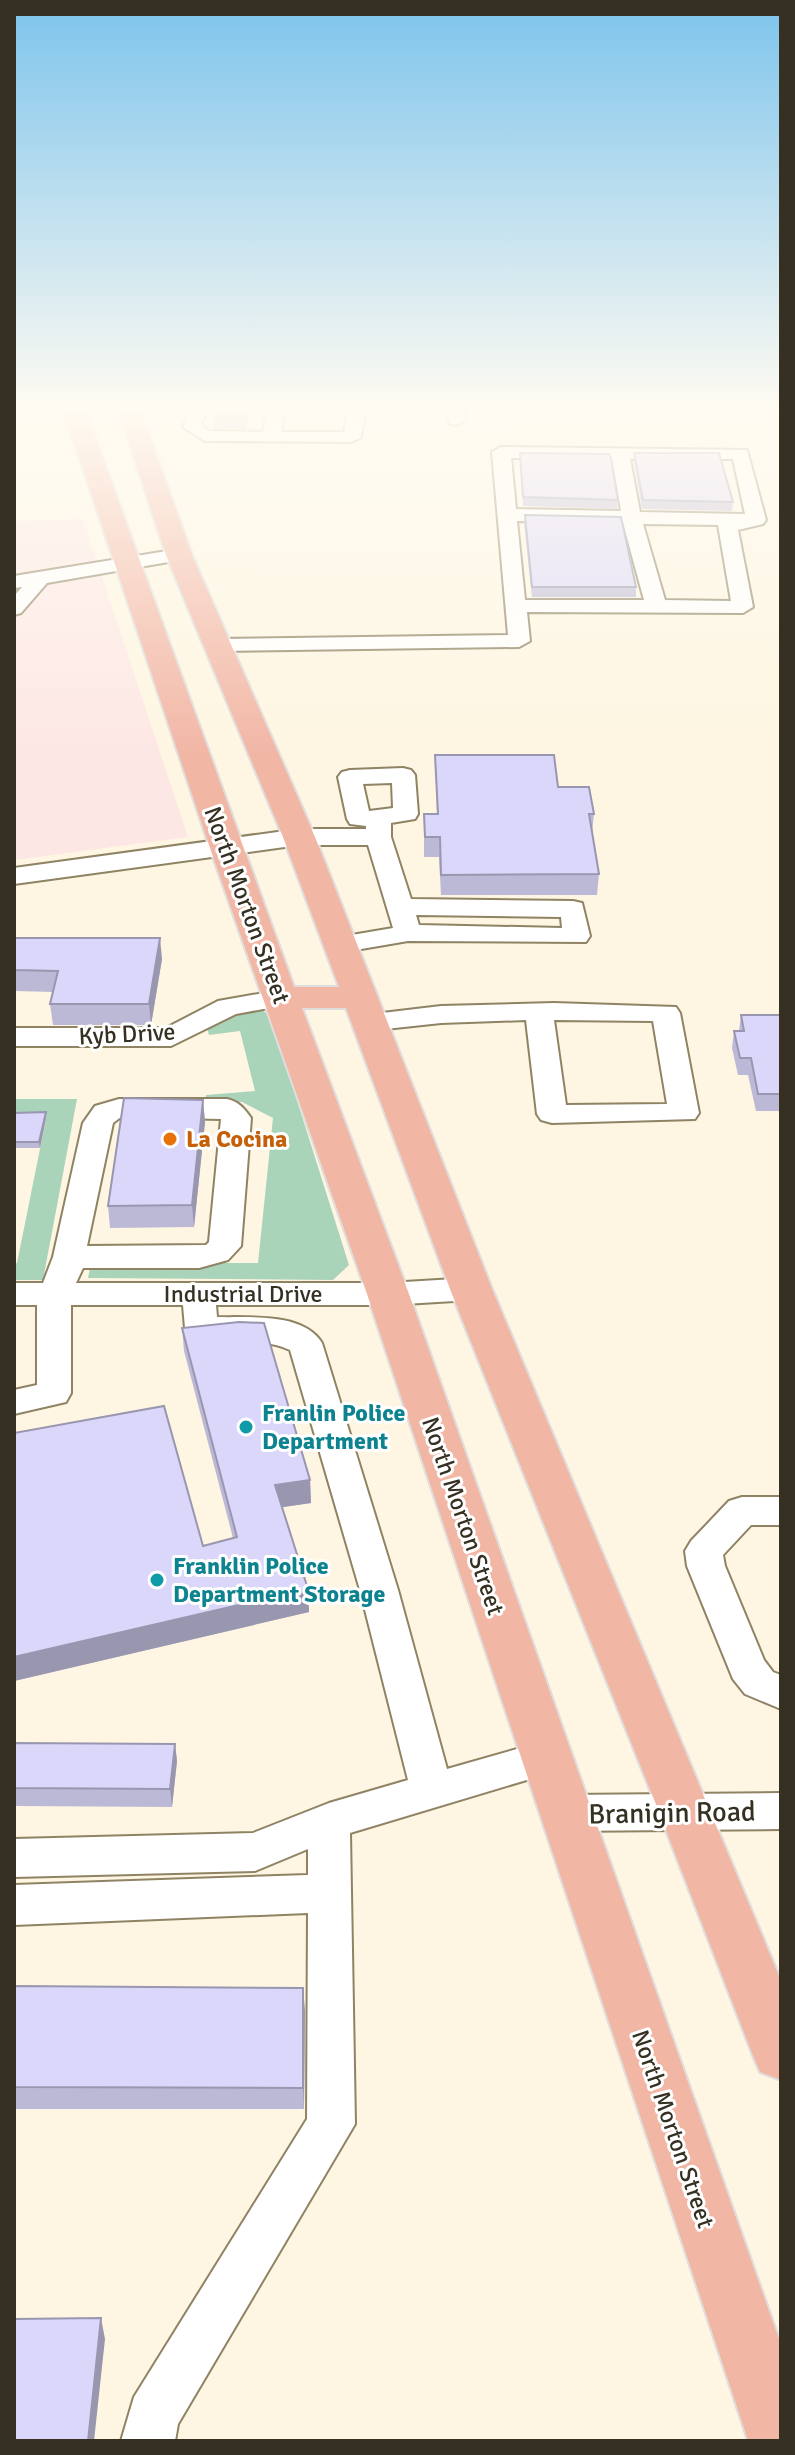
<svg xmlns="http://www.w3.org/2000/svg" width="795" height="2455" viewBox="0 0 795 2455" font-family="Signika,sans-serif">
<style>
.industrial{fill:#fde7e4}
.green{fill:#aad4ba}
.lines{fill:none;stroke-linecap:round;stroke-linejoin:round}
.minor-casing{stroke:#8f8364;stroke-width:4}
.major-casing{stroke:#dfdedc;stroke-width:4}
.minor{fill:#fff;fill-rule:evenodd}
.major{fill:#f2b6a5;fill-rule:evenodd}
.wall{fill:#bcb9d7}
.shaded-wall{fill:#9996af}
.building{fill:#dbd7fa;stroke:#9996af;stroke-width:2}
.food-dot{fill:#e8710a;stroke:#fff;stroke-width:3}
.culture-dot{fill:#0f9aa8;stroke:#fff;stroke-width:3}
.labels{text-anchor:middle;stroke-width:6;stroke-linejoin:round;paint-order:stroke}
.street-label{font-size:24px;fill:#353022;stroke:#fff}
.food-label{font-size:24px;font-weight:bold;fill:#c56008;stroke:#fff;text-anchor:start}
.culture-label{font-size:24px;font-weight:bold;fill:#0d838f;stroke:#fff;text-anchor:start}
.near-street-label{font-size:28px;fill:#353022;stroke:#fff}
</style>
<rect width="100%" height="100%" fill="#fef6e2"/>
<!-- industrial -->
<path class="industrial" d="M83 519 188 837 14 860V521Z"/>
<!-- green -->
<path class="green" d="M256 1007 270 1015 349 1265 333 1280 88 1278 91 1263H258L273 1118 242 1102H205L206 1095 255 1091 240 1031 209 1035 207 1028 234 1009Z
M14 1099H77L43 1280H14V1264L17 1263 46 1119H14Z"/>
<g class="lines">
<defs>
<path id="minor" d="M189 412H207L201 425 209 431 263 432 267 412H285L281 432H344L347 412H365L361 437 352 442 205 441 183 427Z
M446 412H464L465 420 456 425 450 424Z
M501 447 747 450 766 520 763 524 738 530 753 607 743 613 527 612 530 641 519 647 219 651 208 645 219 639 508 635 492 452ZM511 458H612L621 511 516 509ZM630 459H733L745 514 640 512ZM517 521 623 523 644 600H525ZM643 524 718 525 731 601 665 600Z
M179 549 189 555 186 559 47 583 21 613 14 615V596L22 587 14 588V576Z
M403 768 411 770 415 775 418 814 415 819 391 823V837L411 899 573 901 582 903 590 936 586 942 408 941 338 953 328 951 325 945 328 939 393 928 368 845H299L14 884V868L299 829H366V826L350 824 347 819 338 777 342 772 350 770ZM392 783 393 808 369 811 363 784ZM416 915 561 917 562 928 419 925Z
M281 990 291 992 295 998 291 1004 236 1014 171 1046H14V1028H166L218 1001Z
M554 1003 676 1007 680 1013 699 1113 695 1119 552 1123 541 1120 537 1114 526 1020 441 1023 367 1031 357 1028 353 1022 357 1016 441 1006ZM554 1020 653 1021 667 1104 566 1105Z
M119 1099H227C239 1102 244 1108 251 1118L241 1246 228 1260 199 1268H83L76 1283H388L471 1278 483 1281 488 1289 483 1297 471 1300 388 1305H216L217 1317C249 1318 303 1312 322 1343L398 1590 447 1769 545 1741 560 1746 566 1758 560 1770 350 1833 355 2124 178 2424 175 2441H121L134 2397 307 2119 308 1913 14 1925V1885L308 1875V1849L255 1871 14 1877V1839L253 1833 329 1803 408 1780 360 1590 290 1350C258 1335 223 1346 190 1336L185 1328 183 1305H71V1393L66 1402 14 1414V1390L37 1385V1305H14V1283H43L53 1257 83 1123 95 1106ZM121 1117 221 1119 209 1242 206 1245 87 1246 113 1123Z
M742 1497H781V1525H751L723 1555 725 1566 764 1660 773 1672 781 1675V1709L745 1694 733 1679 687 1566 685 1551 691 1541 729 1501Z
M781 1793V1829L564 1831 549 1826 543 1813 549 1800 564 1795Z"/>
<path id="major" d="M64 412H86L294 987H339L283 837 166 555 119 412H141L192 555 315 837 492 1289 781 1981V2080L760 2072 752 2053 659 1812 450 1289 346 1008H302L409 1294 781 2345V2441L748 2440 367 1294 210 848Z"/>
</defs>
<!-- minor casing -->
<use href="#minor" class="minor-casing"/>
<!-- major casing -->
<use href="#major" class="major-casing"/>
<!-- minor -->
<use href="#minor" class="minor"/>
<!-- major -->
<use href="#major" class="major"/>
</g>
<!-- wall -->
<path class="wall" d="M214 412H248L246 429 214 428Z
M520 453 618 500 617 509 523 506Z
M634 453 733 502 732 511 642 509 634 462Z
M525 515 636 587V597H532L524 524Z
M435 755 558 787 594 814 592 833 599 874 597 895H441L439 857H424V814H437Z
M14 938 162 959 151 1025H53L50 1004 53 992 14 991Z
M741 1015H781V1111H756L748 1075H738L732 1048 734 1031H739Z
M203 1100 205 1122 194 1227 110 1228 108 1206Z
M14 1113 46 1118 40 1148H14Z
M182 1328 310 1480 311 1503 282 1507 308 1589 309 1612 14 1681V1433L203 1546 233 1538 184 1351Z
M14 1743 175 1744 177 1761 172 1807 14 1806Z
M14 1986 305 2010 304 2109H14Z"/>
<!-- shaded-wall -->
<path class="shaded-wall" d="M246 412H248L246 429 245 416Z
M160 938 162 959 151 1025 149 1004Z
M203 1100 205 1122 194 1227 192 1205Z
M46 1112V1118L40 1148 39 1142Z
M310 1480 311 1503 277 1508 275 1485Z
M308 1589 309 1612 14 1681V1657Z
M175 1744 177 1761 172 1807 170 1789Z
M303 1988 305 2010 304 2109 303 2088Z
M101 2318 105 2339 94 2441H88Z"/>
<!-- building -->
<path class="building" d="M214 412H246L245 416 213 415Z
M520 453 610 454 618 500 523 497Z
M634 453H719L733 502 643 500Z
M525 515 621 517 636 587H532Z
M435 755H554L558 787H589L594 814H589L599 874 441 875 440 837H425L424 814H438Z
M14 938H160L149 1004H50L58 971 14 970Z
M741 1015H781V1094H758L751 1058H740L734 1031H744Z
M124 1098 203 1100 192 1205 108 1206Z
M46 1112 39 1142H14V1113Z
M239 1322 264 1323 310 1480 275 1485 308 1589 14 1657V1433L164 1406 203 1546 237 1537 182 1328Z
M14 1743 175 1744 170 1789 14 1788Z
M14 1986 303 1988V2088L14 2087Z
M101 2318 88 2441H14V2319Z"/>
<!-- sky -->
<linearGradient id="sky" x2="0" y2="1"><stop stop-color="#7dc4ec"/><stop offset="0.54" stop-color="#fffbf2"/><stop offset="1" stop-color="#fffbf2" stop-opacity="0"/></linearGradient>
<rect width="795" height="756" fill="url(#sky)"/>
<!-- markers -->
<circle class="food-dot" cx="170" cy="1139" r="8"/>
<g class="culture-dot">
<circle cx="246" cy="1427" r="8"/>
<circle cx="157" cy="1580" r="8"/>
</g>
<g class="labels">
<!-- street labels -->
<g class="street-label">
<text transform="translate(247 905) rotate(70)" y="8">North Morton Street</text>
<text transform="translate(127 1034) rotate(-3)" y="8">Kyb Drive</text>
<text x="243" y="1302">Industrial Drive</text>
<text transform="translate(463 1516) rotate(71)" y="8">North Morton Street</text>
<text transform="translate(673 2129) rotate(71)" y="8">North Morton Street</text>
</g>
<!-- food labels -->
<g class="food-label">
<text x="186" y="1147">La Cocina</text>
</g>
<!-- culture labels -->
<g class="culture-label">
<text x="262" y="1421">Franlin Police<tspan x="262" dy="28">Department</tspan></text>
<text x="173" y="1574">Franklin Police<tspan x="173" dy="28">Department Storage</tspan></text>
</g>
<!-- near-street labels -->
<g class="near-street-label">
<text transform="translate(672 1812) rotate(-1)" y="10">Branigin Road</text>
</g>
</g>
<!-- border -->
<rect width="795" height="2455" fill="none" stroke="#353022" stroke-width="32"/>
</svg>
